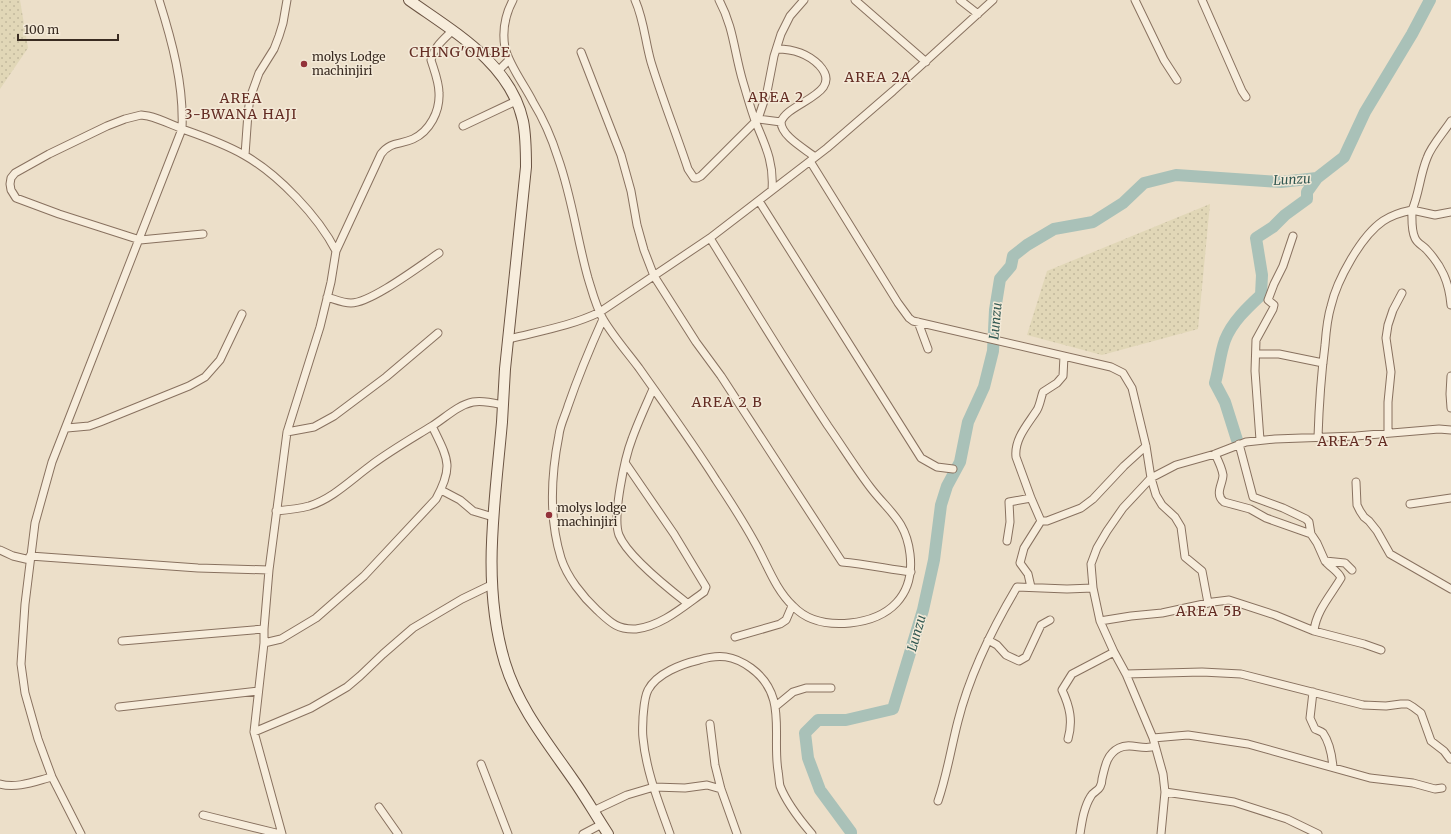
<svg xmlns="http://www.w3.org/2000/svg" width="1451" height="834" viewBox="0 0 1451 834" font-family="Merriweather,serif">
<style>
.farmland{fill:url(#farmland-dots)}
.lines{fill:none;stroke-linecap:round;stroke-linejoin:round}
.river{stroke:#a9c1b8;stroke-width:12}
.street-casing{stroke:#88715f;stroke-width:9}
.secondary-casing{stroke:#6a5342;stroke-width:12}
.street{stroke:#f7eddc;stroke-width:7}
.secondary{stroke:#f7eddc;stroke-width:10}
.poi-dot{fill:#93323a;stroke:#f4ead8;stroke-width:1.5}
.labels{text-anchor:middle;stroke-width:3;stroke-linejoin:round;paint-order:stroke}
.poi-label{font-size:12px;fill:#392b21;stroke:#f4ead8;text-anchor:start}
.water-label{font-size:13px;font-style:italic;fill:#315852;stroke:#f4ead8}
.quarter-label{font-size:14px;letter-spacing:1px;fill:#632c23;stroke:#f4ead8}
</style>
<defs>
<pattern id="farmland-dots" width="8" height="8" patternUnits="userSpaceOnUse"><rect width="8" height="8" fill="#e1d7b7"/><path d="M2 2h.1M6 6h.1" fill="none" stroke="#c2b99d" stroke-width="1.8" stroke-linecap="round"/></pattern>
</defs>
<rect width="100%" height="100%" fill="#ecdfc9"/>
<!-- farmland -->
<path class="farmland" d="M0 0H20L28 48 0 89Z
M1210 204 1198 329 1102 355 1027 335 1047 271Z"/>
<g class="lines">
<!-- river -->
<path class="river" d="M1237 440 1225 402 1215 383C1219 369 1220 354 1225 340 1232 322 1247 308 1261 295L1262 275 1256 238 1273 227 1285 215 1307 199V192L1317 178
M851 834V832L820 790 808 758 805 733 818 720H846L893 709 923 610 934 560 941 505 947 486 960 462 968 422 984 387 993 351 995 310 1000 279 1011 266 1013 256 1027 245 1054 229 1093 222 1123 203 1144 183 1176 175 1281 182 1317 178 1344 157 1365 112 1412 34 1430 0"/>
<defs>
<path id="street" d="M513 0C505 15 502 31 505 48 510 67 524 84 533 102 544 120 552 139 558 158 572 197 577 239 588 278 592 291 596 307 603 319 613 336 627 352 639 368 665 405 692 442 716 480 730 501 743 521 755 543 767 564 775 589 793 606 808 622 829 625 850 623 889 619 915 596 910 554 906 520 888 511 870 487 855 467 842 446 828 426 787 364 749 301 710 238
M635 0C644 20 645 41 651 62 662 98 676 133 688 169L694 178H697L701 176 758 119 767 92 774 56 781 34 790 16 804 0
M719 0C734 28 734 52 743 82 747 95 751 110 756 123 766 147 774 163 772 190
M855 0 926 62
M960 0 978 14
M1135 0 1164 60 1177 80
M1202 0 1242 91 1246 97
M777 49C793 49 807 53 819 65 846 94 787 102 781 122 781 136 805 149 815 157
M581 52 621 155 631 191 637 225 644 250 654 276 696 342 721 376 842 562C865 564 888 569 911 572
M499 70 509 60
M758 119 781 122
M463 126 516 101
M245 155 248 113 250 98 259 73 274 49 279 36 283 23 287 0
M810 161 898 303 909 318 913 321 1111 367 1123 373 1132 388 1146 446 1151 478 1156 495 1162 505 1175 517 1181 527 1185 557 1202 571 1208 603
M759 201 921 458 937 467 953 469
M1451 212 1435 215 1412 210C1412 219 1411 230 1415 238 1417 243 1422 245 1426 249 1442 266 1449 282 1451 305
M203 234 140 240 59 214 16 198 11 190 10 184 11 178 15 173 49 154 107 126 125 119 141 115 148 116C161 119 172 125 185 130 205 137 225 144 244 155 278 174 318 216 336 251
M327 297C334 299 343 303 351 303 371 303 421 265 439 253
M603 319C590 348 578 377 568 406 565 416 560 425 559 435 551 475 549 519 561 558 567 577 583 597 597 610 610 622 617 630 636 629 662 626 684 606 704 592L706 587 674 534 626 464
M918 322 928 349
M509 339C540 331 571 326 600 312L710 238 827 148 893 91 993 0
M1256 354H1279L1323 363
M1451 376 1450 394 1451 408
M653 389C646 405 638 422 632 439 625 457 612 517 619 535 627 555 669 589 687 603
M67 428 89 426 100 422 189 386 205 377 220 360 242 314
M287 432 314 427 334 416 386 377 438 333
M1388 433V402L1391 372 1386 338 1388 325 1393 310 1402 293
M1318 437C1319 406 1321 376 1325 345 1326 332 1327 319 1331 306 1337 280 1361 236 1383 221 1392 215 1402 212 1412 210 1419 194 1420 175 1427 158 1431 146 1444 132 1451 121
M1260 440 1255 371 1256 340 1273 309 1274 305 1268 300 1274 284 1283 266 1293 236
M1239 444 1253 497 1283 508 1306 519 1309 522 1311 534 1317 543 1325 561 1345 563 1352 570
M1215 454C1218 460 1222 468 1223 475 1223 484 1214 494 1224 502L1250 509 1266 518 1311 534
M1356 482 1357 505 1360 511 1364 517 1369 521 1377 531 1390 554 1451 589
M441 490 460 500 473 511 493 517
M1410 504 1451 498
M276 511C287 510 298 509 309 506 332 499 351 480 370 466 390 451 411 439 432 426 445 418 458 405 473 402 483 400 494 403 503 405
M1041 521 1031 498 1016 457C1014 439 1028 424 1037 410 1040 405 1041 397 1043 392L1057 383 1063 376 1064 356
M1007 541 1010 522 1009 502 1031 498
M0 550 13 556 30 560
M30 556 198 568 269 570
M1031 587 1028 574 1020 563 1024 548 1041 521H1047L1081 508 1093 499 1124 466 1146 446
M1100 621 1131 616 1162 613 1213 602 1229 600 1275 615 1314 631 1364 644 1381 650
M1314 631C1316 611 1331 595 1341 578 1339 572 1330 567 1325 561
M735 637 780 624 786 620 792 606
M988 640 997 645 1006 655 1019 661 1026 657 1041 625 1050 620
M122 641 264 629
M264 643 281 639 316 618 364 576 436 499C454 466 448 459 432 426
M1126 674 1202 672 1241 674 1363 705 1386 706 1401 704H1408L1413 707 1421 713 1431 741 1444 751 1450 759 1451 758
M1313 692 1310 718 1315 729C1317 730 1321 731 1323 733 1330 743 1332 756 1333 767
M776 706 793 692 806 688H831
M119 707 258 691
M710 724 715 765 721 789 737 834
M254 732 311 708 347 687 360 676 383 654 413 628 462 599 491 585
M1153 738 1188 735 1248 744 1370 778 1413 783 1435 789 1442 788
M1068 739C1073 721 1070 707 1062 690L1072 674 1114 652
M481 764 508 834
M0 784C16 789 36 781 52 777
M1165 792 1234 802 1287 819 1318 834
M938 801C947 775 951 748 958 721 970 673 992 629 1017 587L1067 589 1093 588
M379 807 398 834
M593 811 627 795 654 787 685 788 707 785 721 789
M203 815 280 834
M81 834 52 777 38 739 25 693 21 664 25 604 35 523 52 462 182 129C184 85 172 41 159 0
M282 834 254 732 264 643V629L269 570 287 432 320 327 331 282 336 251 381 154C391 141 400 145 413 139 430 131 440 111 439 93 439 82 434 70 431 60 434 47 443 40 452 31
M583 834 602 824
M670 834C659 803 646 771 643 738 642 731 643 723 643 717 644 708 644 698 648 690 657 673 682 664 699 660 719 654 733 655 751 668 788 695 772 733 778 771 779 776 779 782 780 786 787 804 800 820 812 834
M1080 834C1082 821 1084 807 1091 796 1093 792 1098 791 1100 787 1101 785 1102 781 1102 779 1105 766 1107 754 1119 748 1131 742 1143 751 1155 746
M1161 834 1165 792 1163 774 1153 738 1126 674 1114 652 1100 621 1093 588 1091 564 1097 548 1107 531 1123 508 1151 478 1176 465 1215 454 1246 442 1275 439 1356 436 1439 429 1451 430"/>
<path id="secondary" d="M409 0C454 32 510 63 523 121 526 136 526 151 526 167 519 234 512 302 505 369 504 387 503 405 502 422 495 503 481 583 505 663 518 706 547 742 572 778 585 796 596 816 608 834"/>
</defs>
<!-- street casing -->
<use href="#street" class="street-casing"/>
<!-- secondary casing -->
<use href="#secondary" class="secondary-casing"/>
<!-- street -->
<use href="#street" class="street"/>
<!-- secondary -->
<use href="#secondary" class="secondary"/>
</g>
<!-- markers -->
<g class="poi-dot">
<circle cx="304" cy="64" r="4"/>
<circle cx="549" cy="515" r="4"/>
</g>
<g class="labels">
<!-- poi labels -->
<g class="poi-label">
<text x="312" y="61">molys Lodge<tspan x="312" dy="14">machinjiri</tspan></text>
<text x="557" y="512">molys lodge<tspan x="557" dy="14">machinjiri</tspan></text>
</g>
<!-- water labels -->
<g class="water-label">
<text transform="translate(1292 179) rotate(-3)" y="5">Lunzu</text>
<text transform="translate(995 321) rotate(-85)" y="5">Lunzu</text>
<text transform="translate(916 633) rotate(-74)" y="5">Lunzu</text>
</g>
<!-- quarter labels -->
<g class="quarter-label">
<text x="460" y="57">CHING'OMBE</text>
<text x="878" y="82">AREA 2A</text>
<text x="776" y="102">AREA 2</text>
<text x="241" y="103">AREA<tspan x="241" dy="16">3-BWANA HAJI</tspan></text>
<text x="727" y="407">AREA 2 B</text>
<text x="1353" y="446">AREA 5 A</text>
<text x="1209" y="616">AREA 5B</text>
</g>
</g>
<!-- scale -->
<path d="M18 34v6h100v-6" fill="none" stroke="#392b21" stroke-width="2"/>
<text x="24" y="34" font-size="12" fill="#392b21" stroke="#f4ead8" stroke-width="3" paint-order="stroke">100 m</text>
</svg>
